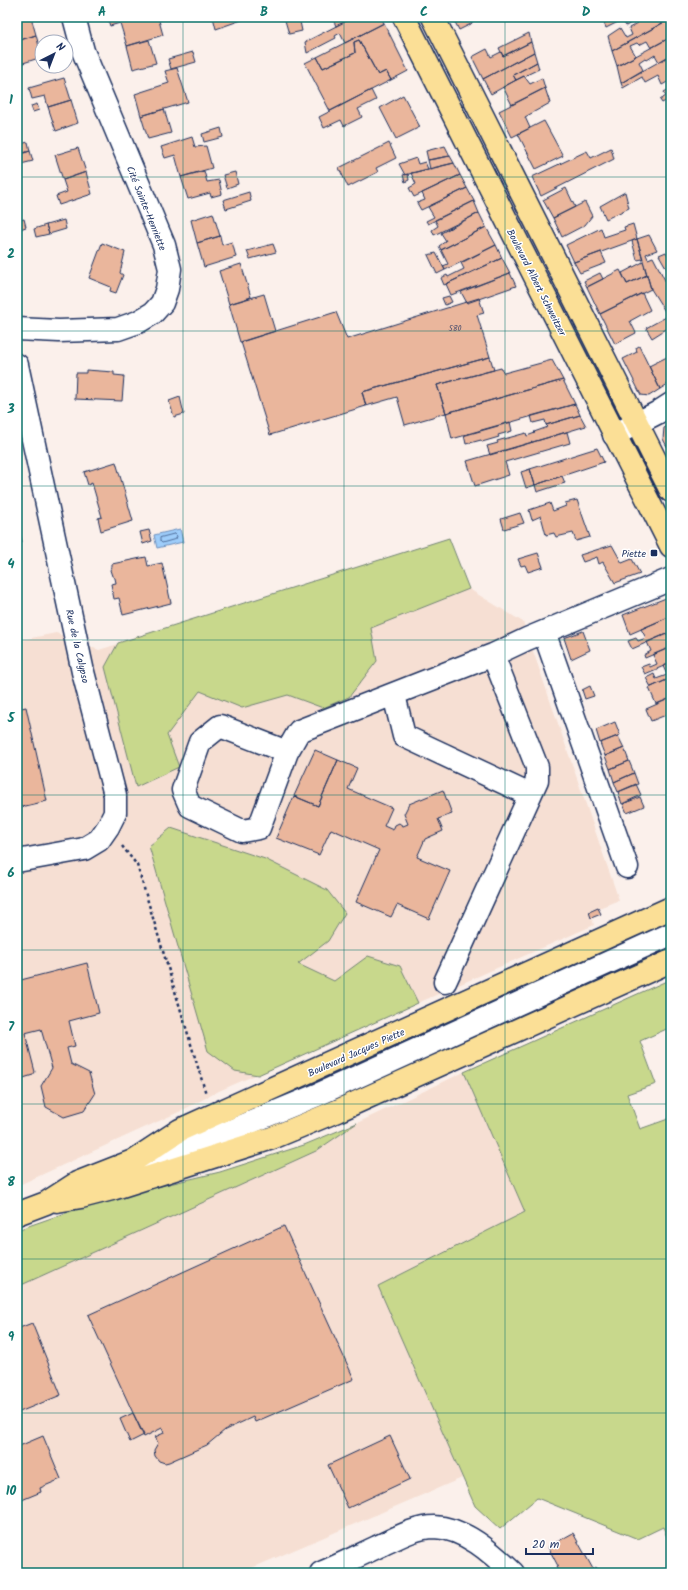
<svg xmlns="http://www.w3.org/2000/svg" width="688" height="1590" viewBox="0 0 688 1590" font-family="Kalam,sans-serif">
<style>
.built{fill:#f6dfd3}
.green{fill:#c8d88c;stroke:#728475}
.water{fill:#9ecdfa;stroke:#6a8ebc}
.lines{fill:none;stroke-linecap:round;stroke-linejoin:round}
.shore{stroke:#4f6e9c;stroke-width:1}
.building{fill:#eab69c;stroke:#1b2f5e}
.minor-casing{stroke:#1b2f5e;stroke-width:25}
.major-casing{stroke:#1b2f5e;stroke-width:25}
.path{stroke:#1b2f5e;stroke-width:2.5;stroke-dasharray:3 3;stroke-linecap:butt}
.minor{stroke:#fff;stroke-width:22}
.major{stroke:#fbdf96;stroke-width:22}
.grid{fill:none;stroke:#0f766e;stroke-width:1;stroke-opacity:0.55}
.poi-dot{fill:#1b2f5e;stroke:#fff;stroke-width:1.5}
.labels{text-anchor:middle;stroke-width:3;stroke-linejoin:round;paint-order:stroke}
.number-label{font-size:8px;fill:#4f516e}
.street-label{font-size:10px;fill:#1b2f5e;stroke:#fff}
.poi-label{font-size:10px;fill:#1b2f5e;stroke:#fff;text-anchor:end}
.neatline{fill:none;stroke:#0f766e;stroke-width:1.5}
.grid-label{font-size:13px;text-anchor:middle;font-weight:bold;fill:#0f766e}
</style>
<rect width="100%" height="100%" fill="#fbf0eb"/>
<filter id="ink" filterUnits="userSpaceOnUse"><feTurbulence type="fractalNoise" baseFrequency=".025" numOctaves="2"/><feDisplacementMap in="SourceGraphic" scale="8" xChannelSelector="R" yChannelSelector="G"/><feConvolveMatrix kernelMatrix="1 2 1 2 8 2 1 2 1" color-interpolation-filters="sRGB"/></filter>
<g filter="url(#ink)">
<!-- built -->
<path class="built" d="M449 538 469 589 523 622 619 900 599 908 601 914 592 918 594 925 219 1091 181 1111 17 1186V641L56 633 99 650Z
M464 1072 525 1212 378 1286 417 1372 462 1478 240 1573H17V1287L316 1151 357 1123Z"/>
<!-- green -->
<path class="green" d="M449 538 469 589 371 628 377 661 349 697 323 708 288 695 242 708 200 691 167 735 179 767 136 787 105 667 118 643Z
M171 828 265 859 327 890 345 913 328 941 298 964 334 981 368 956 400 966 418 1003 258 1075 235 1071 208 1051 149 846Z
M671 979V1027L640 1041 656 1084 627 1094 640 1129 671 1118V1547L663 1527 638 1539 537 1498 500 1529 475 1506 378 1286 525 1212 464 1072Z
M357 1123 316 1151 17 1287V1230L106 1199 220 1172 304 1145Z"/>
<!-- water -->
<path class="water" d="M180 529 183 542 157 548 154 535Z"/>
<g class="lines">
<!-- shore -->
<path class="shore" d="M175 534 177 536 176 539 162 543 160 541V538Z"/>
</g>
<!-- building -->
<path class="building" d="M17 17H31L36 35 17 41Z
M107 17H158L163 35 127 46 120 23 110 26Z
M213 17H250L216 29Z
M284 17H299L302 31 289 34Z
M332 17H354L336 26Z
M354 17H381L384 23 345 43 340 33 335 36 336 38 307 53 305 42Z
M455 17H473L471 18 473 21 471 24 459 30 453 18Z
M615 17H641L626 26 622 20 606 28 604 23Z
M641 17H667L668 20 612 51 608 36 620 28 626 38 632 35 629 28 638 23 636 20Z
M668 20 671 25V37L651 48 647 41 639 45 637 43 630 46 636 56 617 66 612 51Z
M384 23 408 71 391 80 386 71 378 75 359 40 354 42 355 53 323 68 317 57Z
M529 33 531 42 503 56 499 48Z
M36 35 42 57 17 65V41Z
M671 37V55L659 62 655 55 647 60 645 58 639 62 643 70 621 83 617 66Z
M149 40 156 63 133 69 127 46Z
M359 40 378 75 386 71 391 80 330 111 305 63 317 57 323 68 355 53 354 42Z
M531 42 534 52 483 79 472 57 487 49 491 57 501 52 503 56Z
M193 52 196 62 171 69 168 59Z
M534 52 537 62 513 75 516 80 491 94 483 79Z
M671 55V80L662 85 658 76 645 83 642 77 623 88 621 83Z
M537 62 539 69 516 80 513 75Z
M177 68 188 102 141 116 135 94 169 83 165 71Z
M524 76 530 84 542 78 545 88 512 105 503 87Z
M64 78 71 100 48 107 45 96 32 99 29 88Z
M545 88 550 103 525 117 530 128 512 137 499 111Z
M671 88V98L662 103 660 100 666 96 664 92Z
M371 90 376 100 358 109 362 117 344 126 341 120 324 128 319 117Z
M403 95 420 127 396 139 380 108Z
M71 100 78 123 56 131 48 107Z
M37 104 39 110 33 112 31 106Z
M164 109 171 133 148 139 141 116Z
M544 121 563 156 536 169 518 134Z
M221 128 223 137 204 142 202 134Z
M192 137 195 147 206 146 212 168 181 177 175 155 165 158 161 147Z
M28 142 30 151 17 155V145Z
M389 143 396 158 376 168 378 172 348 187 339 168Z
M445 146 450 156 428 160 426 151Z
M78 148 86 172 63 180 55 155Z
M611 148 614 159 541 196 532 177 587 151 591 158Z
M30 151 33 161 17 165V155Z
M450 156 454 163 430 169 428 160Z
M416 158 418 164 425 162 428 169 405 175 399 164Z
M454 163 460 175 414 197 409 188 416 184 411 173Z
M204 171 207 182 219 180 222 194 211 197 210 193 188 199 181 177Z
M86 172 92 194 59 205 56 196 67 192 63 180Z
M235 172 238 184 227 188 223 175Z
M408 174 409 180 405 182 403 175Z
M460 175 467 188 421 210 417 203 425 200 422 193Z
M467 188 474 201 428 224 426 221 434 217 428 207Z
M566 188 575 207 553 218 543 200Z
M249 192 251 201 226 209 223 200Z
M625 192 629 208 606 219 600 206Z
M474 201 479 213 434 235 432 230 438 226 435 220Z
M585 202 592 216 585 225 562 237 553 218Z
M213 213 220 236 197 243 191 220Z
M479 213 486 227 441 250 439 246 446 241 441 233Z
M24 219 26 227 17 230V221Z
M64 220 66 229 49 234 46 225Z
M633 224 637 239 574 262 566 245 601 228 604 237 625 230 624 227Z
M46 225 49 234 36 237 34 229Z
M486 227 496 245 445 270 443 266 448 264 441 250Z
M649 235 657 250 646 254 648 259 653 257 671 292V321L651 289 637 239Z
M220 236 222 245 232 242 236 257 204 267 197 243Z
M637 239 643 259 637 260 632 241Z
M102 243 125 252 120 273 123 275 116 293 110 291 111 287 89 278Z
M273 244 276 252 250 259 247 251Z
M496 245 502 258 444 285 441 278 447 275 448 277 464 269 461 263Z
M601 252 606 263 580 273 574 262Z
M666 252 671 261V276L659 255Z
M436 253 445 270 437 274 428 255Z
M502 258 510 273 451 295 446 284Z
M643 262 647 275 627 284 622 273Z
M241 264 251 297 229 304 219 271Z
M620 270 627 284 647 275 651 289 600 314 587 287Z
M510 273 516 286 467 303 461 292Z
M600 273 603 279 587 287 584 281Z
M642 293 650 310 630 321 636 333 615 344 600 314Z
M264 294 275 331 240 342 229 304Z
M449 296 452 302 445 305 442 298Z
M479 298 484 313 477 315 490 357 362 392 366 406 270 435 241 342 336 312 347 339Z
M668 316 671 321V326L652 338 646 328Z
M639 346 660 389 649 396 641 395 623 359 637 352 636 348Z
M490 357 494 370 437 385 446 413 405 425 397 397 366 406 362 392Z
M667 357 669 360 671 359V382L660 389 649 366Z
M552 360 563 380 446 413 437 385 501 368 504 373Z
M86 370 114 372V375L124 376 122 401 75 399 76 373H86Z
M563 380 575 404 452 439 446 413Z
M180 397 184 414 174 417 169 401Z
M575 404 580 415 546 425 545 420 533 423 531 416Z
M580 415 586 426 490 455 487 446 498 443 497 441 526 433 527 436 535 433 534 432 548 427 546 425Z
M510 422 512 431 498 435 499 437 482 442 481 440 466 444 464 435Z
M671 424V454L663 439 664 428Z
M567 432 570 443 505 462 509 475 475 486 467 461Z
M597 448 604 462 535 485 530 469Z
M116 462 133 521 101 531 98 518 102 517 92 483 88 485 84 472Z
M530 469 535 485 526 488 521 472Z
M562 476 565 483 537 492 535 485Z
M577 500 590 537 576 541 573 533 556 537 554 533 546 535 541 516 532 520 529 510 550 503 553 511 566 506 565 503Z
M520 513 524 523 504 529 501 519Z
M17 522 22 542 17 543Z
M149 530 152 541 143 544 140 532Z
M612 545 622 563 632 559 640 574 615 583 603 562 599 564 597 557 583 562 580 555Z
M538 553 543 567 528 572 525 565 521 566 518 559Z
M146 557 148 566 162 563 171 603 123 615 119 598 114 599 111 584 116 583 115 578 112 576 110 570 112 567V564Z
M671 596V616L630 634 623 615Z
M671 616V632L632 649 628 641 636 638 638 641 646 638 641 629Z
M583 631 590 650 571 659 564 638Z
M671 632V647L645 658 644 655 651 651 647 642Z
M671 647V663L645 674 641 667 649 664 650 667 657 664 653 655Z
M671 663V678L651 687 646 678 654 674 656 679 667 675 663 666Z
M671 678V698L656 704 649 688Z
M590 686 594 696 585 699 582 690Z
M671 698V713L651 721 646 709Z
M26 707 47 801 17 808V709Z
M615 722 620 735 600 743 596 730Z
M618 736 624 748 605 756 600 743Z
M624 748 629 761 610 769 605 756Z
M315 750 338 760 318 806 294 796Z
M338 760 357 768 348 789 392 808 384 826 393 830 395 825 399 823 403 826 408 824 404 814 409 804 443 790 452 814 438 819 443 831 425 839 417 857 450 871 429 919 397 905 391 917 356 902 379 850 331 829 319 855 276 838 294 796 318 806Z
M629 761 634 773 614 782 610 769Z
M634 773 638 784 618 792 614 782Z
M636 784 641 795 622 804 618 792Z
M640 797 644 806 627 813 623 804Z
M598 908 601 914 591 918 589 912Z
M87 963 99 1013 69 1021 75 1046 67 1048 71 1064 89 1073 95 1094 84 1111 64 1117 46 1107 41 1086 52 1068 41 1029 25 1033 35 1072 33 1075 20 1079 17 1077V981Z
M284 1226 354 1379 255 1422 253 1417 225 1430 207 1445 169 1462 165 1463 159 1461 155 1456 154 1450 158 1443 155 1437 164 1433 162 1428 144 1437 88 1315Z
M32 1323 61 1395 17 1413V1329Z
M133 1413 144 1435 130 1442 120 1419Z
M43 1436 61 1479 40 1488 41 1492 17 1502V1447Z
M390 1436 410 1479 348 1508 328 1465Z
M573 1533 593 1569 585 1573H559L556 1567 558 1566 548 1547Z
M596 1567 599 1573H585L593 1569Z"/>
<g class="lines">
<defs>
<path id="minor" d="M17 329 59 331 118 329 138 322 153 313 162 303 167 289 170 269 164 245 83 51 74 17
M17 365 83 672 115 795V813L108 827 99 840 84 849 17 861
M614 435 657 413 671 404
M544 632 627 867
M394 695 404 736 530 795
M287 752 220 726 200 742 183 790 190 806 242 831 259 828 287 752 299 731 493 655 527 639 671 579
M445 982 537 780V767L493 655
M151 1170 176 1158 194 1146 317 1095 671 934
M321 1573C340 1565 358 1556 377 1547 395 1539 414 1527 434 1527 465 1528 492 1553 513 1573"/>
<path id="major" d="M404 17 671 546
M433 17 671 491
M57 1201 81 1197 112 1189 272 1138 337 1111 671 961
M17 1214 46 1203 77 1183 133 1161 180 1130 671 908"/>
</defs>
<!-- minor casing -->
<use href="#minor" class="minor-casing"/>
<!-- major casing -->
<use href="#major" class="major-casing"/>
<!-- path -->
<path class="path" d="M122 846 137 865 206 1094"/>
<!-- minor -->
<use href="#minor" class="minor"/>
<!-- major -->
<use href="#major" class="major"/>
</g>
</g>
<!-- grid -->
<path class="grid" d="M183 17V1573M344 17V1573M505 17V1573M17 177H671M17 331H671M17 486H671M17 640H671M17 795H671M17 950H671M17 1104H671M17 1259H671M17 1413H671"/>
<!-- markers -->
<rect class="poi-dot" x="650" y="549" width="8" height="8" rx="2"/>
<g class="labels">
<!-- number labels -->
<g class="number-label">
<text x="455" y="331">580</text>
</g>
<!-- street labels -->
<g class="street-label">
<text transform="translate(147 208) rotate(68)" y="4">Cité Sainte-Henriette</text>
<text transform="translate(537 282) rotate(63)" y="4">Boulevard Albert Schweitzer</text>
<text transform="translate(78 646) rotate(77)" y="4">Rue de la Calypso</text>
<text transform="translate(356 1052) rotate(-24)" y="4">Boulevard Jacques Piette</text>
</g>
<!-- poi labels -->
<g class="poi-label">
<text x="646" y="557">Piette</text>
</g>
</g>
<!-- margin -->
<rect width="688" height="1590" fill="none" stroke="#fff" stroke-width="44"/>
<!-- north arrow -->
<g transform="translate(54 54) rotate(42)"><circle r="19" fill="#ffffff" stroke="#a4acbf"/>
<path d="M0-3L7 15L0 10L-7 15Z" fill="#1b2f5e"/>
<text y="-6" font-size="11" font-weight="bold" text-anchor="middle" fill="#1b2f5e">N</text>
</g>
<!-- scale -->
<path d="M526 1548v6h67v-6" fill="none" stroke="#1b2f5e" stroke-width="2"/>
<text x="532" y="1548" font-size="12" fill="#1b2f5e" stroke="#ffffff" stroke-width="3" paint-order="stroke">20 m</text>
<rect x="22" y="22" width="644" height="1546" class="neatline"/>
<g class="grid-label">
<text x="102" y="16">A</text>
<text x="264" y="16">B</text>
<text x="424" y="16">C</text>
<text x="586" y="16">D</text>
<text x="11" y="104">1</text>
<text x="11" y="258">2</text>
<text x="11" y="413">3</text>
<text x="11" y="568">4</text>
<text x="11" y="722">5</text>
<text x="11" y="877">6</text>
<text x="11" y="1031">7</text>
<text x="11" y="1186">8</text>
<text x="11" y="1341">9</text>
<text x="11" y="1495">10</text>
</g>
</svg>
